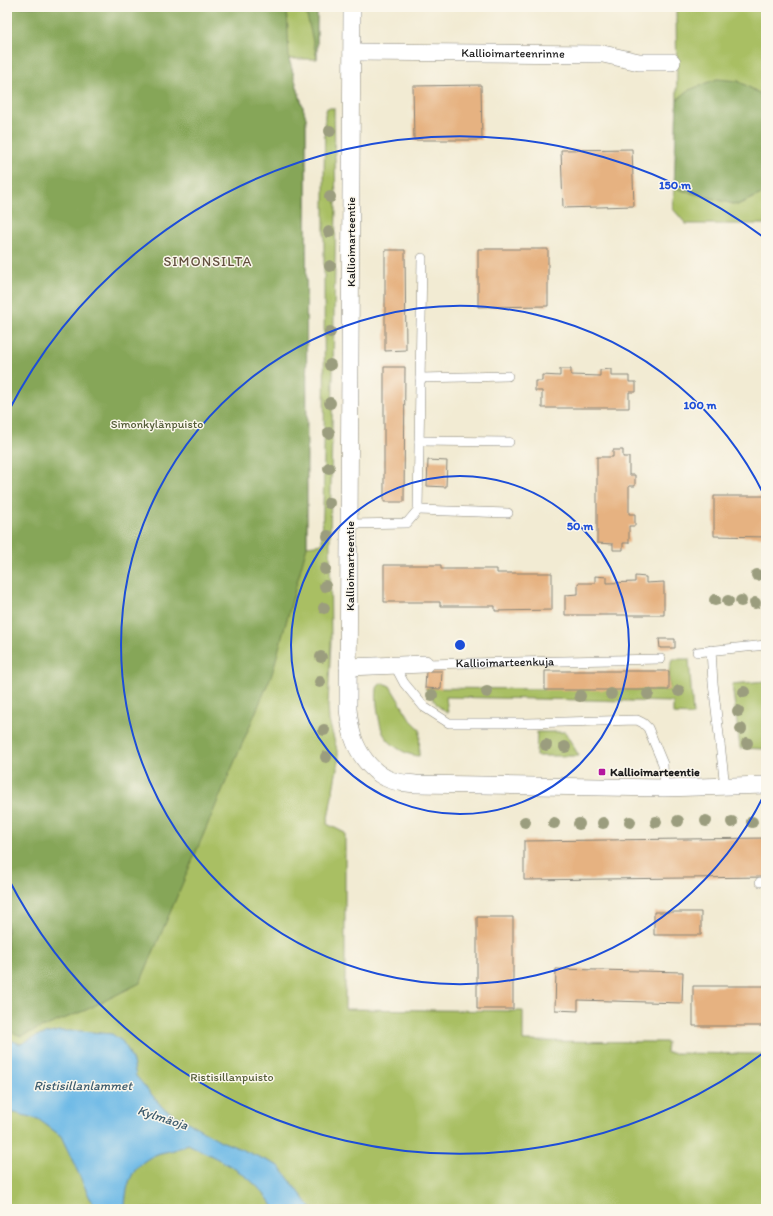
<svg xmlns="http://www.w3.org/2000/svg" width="773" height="1216" viewBox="0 0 773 1216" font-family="Itim,sans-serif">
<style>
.green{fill:#a9bf63;stroke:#626e40}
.forest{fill:#86a659;stroke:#51613a}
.water{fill:#6db9e6;stroke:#446a81}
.building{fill:#e6b281}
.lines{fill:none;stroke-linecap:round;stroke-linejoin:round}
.service-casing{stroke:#878478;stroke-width:10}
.minor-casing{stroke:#878478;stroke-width:18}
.service{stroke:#fff;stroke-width:9}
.minor{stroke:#fff;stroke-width:17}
.tree{fill:#9b9d7e}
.ring{fill:none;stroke:#1d4ed8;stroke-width:2}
.poi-dot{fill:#b5179e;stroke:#fbf7ec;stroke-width:1.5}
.labels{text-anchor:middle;stroke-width:3;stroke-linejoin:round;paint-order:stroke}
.street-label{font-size:12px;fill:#1c1c1c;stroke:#fbf7ec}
.park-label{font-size:12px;fill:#545d38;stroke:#fbf7ec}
.poi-label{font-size:12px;font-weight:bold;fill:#1c1c1c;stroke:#fbf7ec;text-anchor:start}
.water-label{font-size:13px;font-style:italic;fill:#3c5b6d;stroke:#fbf7ec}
.quarter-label{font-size:14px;letter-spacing:1px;fill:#63503f;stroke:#fbf7ec}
.centre{fill:#1d4ed8;stroke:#fbf7ec;stroke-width:2}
.ring-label{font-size:12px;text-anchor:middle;font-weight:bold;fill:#1d4ed8;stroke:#fbf7ec;stroke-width:3;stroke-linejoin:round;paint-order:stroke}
</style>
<rect width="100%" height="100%" fill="#fbf7ec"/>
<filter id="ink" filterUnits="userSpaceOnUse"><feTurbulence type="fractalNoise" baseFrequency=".025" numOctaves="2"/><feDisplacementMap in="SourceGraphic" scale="8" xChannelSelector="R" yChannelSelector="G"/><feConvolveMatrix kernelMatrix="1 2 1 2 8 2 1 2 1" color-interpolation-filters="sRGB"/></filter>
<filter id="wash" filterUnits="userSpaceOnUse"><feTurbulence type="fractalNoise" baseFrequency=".012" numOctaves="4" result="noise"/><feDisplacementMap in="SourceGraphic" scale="16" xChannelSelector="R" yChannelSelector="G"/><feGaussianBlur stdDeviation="0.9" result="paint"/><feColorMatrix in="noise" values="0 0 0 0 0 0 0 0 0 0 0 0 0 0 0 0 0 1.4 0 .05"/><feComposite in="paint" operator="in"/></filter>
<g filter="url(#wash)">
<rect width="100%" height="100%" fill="#f2ebd3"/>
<!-- green -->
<path class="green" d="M7 7H317V59H289L306 118 307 546 322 544C327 401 322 257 325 114L327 108H334L336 206 330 543 331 641 328 706 329 721 339 757 327 824 345 833V1009L523 1011V1041L667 1042 666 1053 766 1054V1209H7Z
M676 7H766V97L738 81 689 90 677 100Z
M674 188 737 205 766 192V224H686L673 209Z
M672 659H689L693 715 673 714V702L446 697 448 713 438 706 425 688 669 690V671Z
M766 681V749L740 748 732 684Z
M383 683 390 686 410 719 420 729 419 756C407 756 389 745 383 733 379 724 375 699 377 689 377 686 380 684 383 683Z
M537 732H565L579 756H536Z"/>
<!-- forest -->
<path class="forest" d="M7 7H287L289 59 306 118 307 546 272 674 140 983 86 1010 21 1036 7 1030Z
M305 7H317V59Z
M717 79 738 81 766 97V192L737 205 674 188 677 100 689 90Z"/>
<!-- water -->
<path class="water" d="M59 1031H81L112 1034 122 1041 128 1050 133 1062 136 1076 163 1108 221 1141 241 1149 279 1166 312 1209H275C252 1173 225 1163 188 1144 183 1146 179 1148 174 1150 168 1152 161 1152 155 1155 131 1166 126 1184 125 1209H95L61 1136 38 1119 7 1111V1039L21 1044 37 1036Z"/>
<g id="blocks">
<!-- building -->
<path class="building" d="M481 85 482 140H414L413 86Z
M632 149 634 206 563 208 561 150Z
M478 249H548V306L478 307Z
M385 250H405L406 350 385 351Z
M384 367H405L404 502H384Z
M560 369H571V375L600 376V370L611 369V376H629V382H636V392H629V408H542V391H535V381H542V375L560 376Z
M613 450H623V457H629V475H635V486H629V514H635V526H629V543H623V550H613V544L597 543V457H613Z
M428 460 447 461 446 487 427 486Z
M714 496H766V537L714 536Z
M384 565H441V569H497V573H552V610L495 611V606H440V602H384Z
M595 576 607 577V583L635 582V576L646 577V583L664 582V615H565V595L578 594V583H595Z
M659 639H675V648H660Z
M426 671H442L441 689 425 688Z
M545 671H669V690H545Z
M766 838V877L524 880V841Z
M654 912H701V935H654Z
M477 917H513V1009H477Z
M556 969 683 972 682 1003 578 1000V1011L555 1010Z
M693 986H766V1026H693Z"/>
</g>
</g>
<g filter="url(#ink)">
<use href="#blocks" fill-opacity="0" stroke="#878478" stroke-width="1"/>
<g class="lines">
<defs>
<g id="service">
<path d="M420 378 508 376"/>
<path d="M419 441 509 442"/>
<path d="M418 510 508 513"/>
<path d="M350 524 407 523 418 510 422 258"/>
<path d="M711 650 713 683 725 787"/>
<path d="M697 652 766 645"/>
<path id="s1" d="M425 664 661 659"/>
<path d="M395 666 404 683 424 707 449 723H528L637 720 643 723 648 728 663 764 664 788"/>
<path d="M760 882H766"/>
</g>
<g id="minor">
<path d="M352 7 348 709C349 718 350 728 353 737 358 753 370 770 386 778 395 783 406 783 416 784L664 788 766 785"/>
<path id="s2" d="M352 52 603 54 639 62H672"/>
<path d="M348 667 425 664"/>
</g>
</defs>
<!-- service casing -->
<use href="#service" class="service-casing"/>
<!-- minor casing -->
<use href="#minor" class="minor-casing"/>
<!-- service -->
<use href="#service" class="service"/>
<!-- minor -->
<use href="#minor" class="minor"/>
</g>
<!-- trees -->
<g class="tree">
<circle cx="330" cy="131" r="6"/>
<circle cx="330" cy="197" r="6"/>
<circle cx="329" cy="232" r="6"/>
<circle cx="330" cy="266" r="6"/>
<circle cx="330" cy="332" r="6"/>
<circle cx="330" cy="365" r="6"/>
<circle cx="330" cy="403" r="6"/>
<circle cx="329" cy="433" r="6"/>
<circle cx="329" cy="468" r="6"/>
<circle cx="329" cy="503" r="6"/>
<circle cx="328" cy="536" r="6"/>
<circle cx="325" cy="569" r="6"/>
<circle cx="757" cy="575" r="6"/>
<circle cx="325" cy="586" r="6"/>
<circle cx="715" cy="600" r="6"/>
<circle cx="728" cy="601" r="6"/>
<circle cx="741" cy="601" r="6"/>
<circle cx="755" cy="603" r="6"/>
<circle cx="324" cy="608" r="6"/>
<circle cx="321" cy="657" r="6"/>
<circle cx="320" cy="682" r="6"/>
<circle cx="679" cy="691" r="6"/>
<circle cx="487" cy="692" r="6"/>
<circle cx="744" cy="692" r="6"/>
<circle cx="611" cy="694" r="6"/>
<circle cx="648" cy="694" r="6"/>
<circle cx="432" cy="695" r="6"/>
<circle cx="580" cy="696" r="6"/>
<circle cx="738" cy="711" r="6"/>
<circle cx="741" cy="729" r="6"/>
<circle cx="324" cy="730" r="6"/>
<circle cx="747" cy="743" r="6"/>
<circle cx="546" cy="745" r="6"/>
<circle cx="565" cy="747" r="6"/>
<circle cx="326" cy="757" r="6"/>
<circle cx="678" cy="821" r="6"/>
<circle cx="706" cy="821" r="6"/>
<circle cx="525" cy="822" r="6"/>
<circle cx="630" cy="822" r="6"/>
<circle cx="656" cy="822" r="6"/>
<circle cx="732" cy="822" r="6"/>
<circle cx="752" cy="822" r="6"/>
<circle cx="554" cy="823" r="6"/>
<circle cx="603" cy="823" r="6"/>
<circle cx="579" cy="824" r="6"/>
</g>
</g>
<!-- distance rings -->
<g class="ring">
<circle cx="460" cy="645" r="169"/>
<path d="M766 791A339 339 0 1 1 766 499"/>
<path d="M766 1051A508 508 0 0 1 7 876M7 414A508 508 0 0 1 766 239"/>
</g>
<!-- markers -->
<rect class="poi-dot" x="598" y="768" width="8" height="8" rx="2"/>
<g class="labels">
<!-- street labels -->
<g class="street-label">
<text dy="4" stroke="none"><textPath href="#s2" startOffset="161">Kallioimarteenrinne</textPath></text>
<text transform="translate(351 242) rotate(-90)" y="4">Kallioimarteentie</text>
<text transform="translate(350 566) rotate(-90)" y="4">Kallioimarteentie</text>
<text dy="4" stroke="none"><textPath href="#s1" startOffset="80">Kallioimarteenkuja</textPath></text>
</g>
<!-- park labels -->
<g class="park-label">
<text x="157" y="428">Simonkylänpuisto</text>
<text x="232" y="1081">Ristisillanpuisto</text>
</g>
<!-- poi labels -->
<g class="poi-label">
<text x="610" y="776">Kallioimarteentie</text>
</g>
<!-- water labels -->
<g class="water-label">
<text x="83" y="1090">Ristisillanlammet</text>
<text transform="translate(163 1117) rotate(18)" y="5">Kylmäoja</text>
</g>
<!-- quarter labels -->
<g class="quarter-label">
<text x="208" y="266">SIMONSILTA</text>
</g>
</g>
<circle cx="460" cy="645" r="6" class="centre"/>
<g class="ring-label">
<text x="675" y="189">150 m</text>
<text x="700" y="409">100 m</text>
<text x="580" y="530">50 m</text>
</g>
<!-- margin -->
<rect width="773" height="1216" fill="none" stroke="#fbf7ec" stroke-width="24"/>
</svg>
